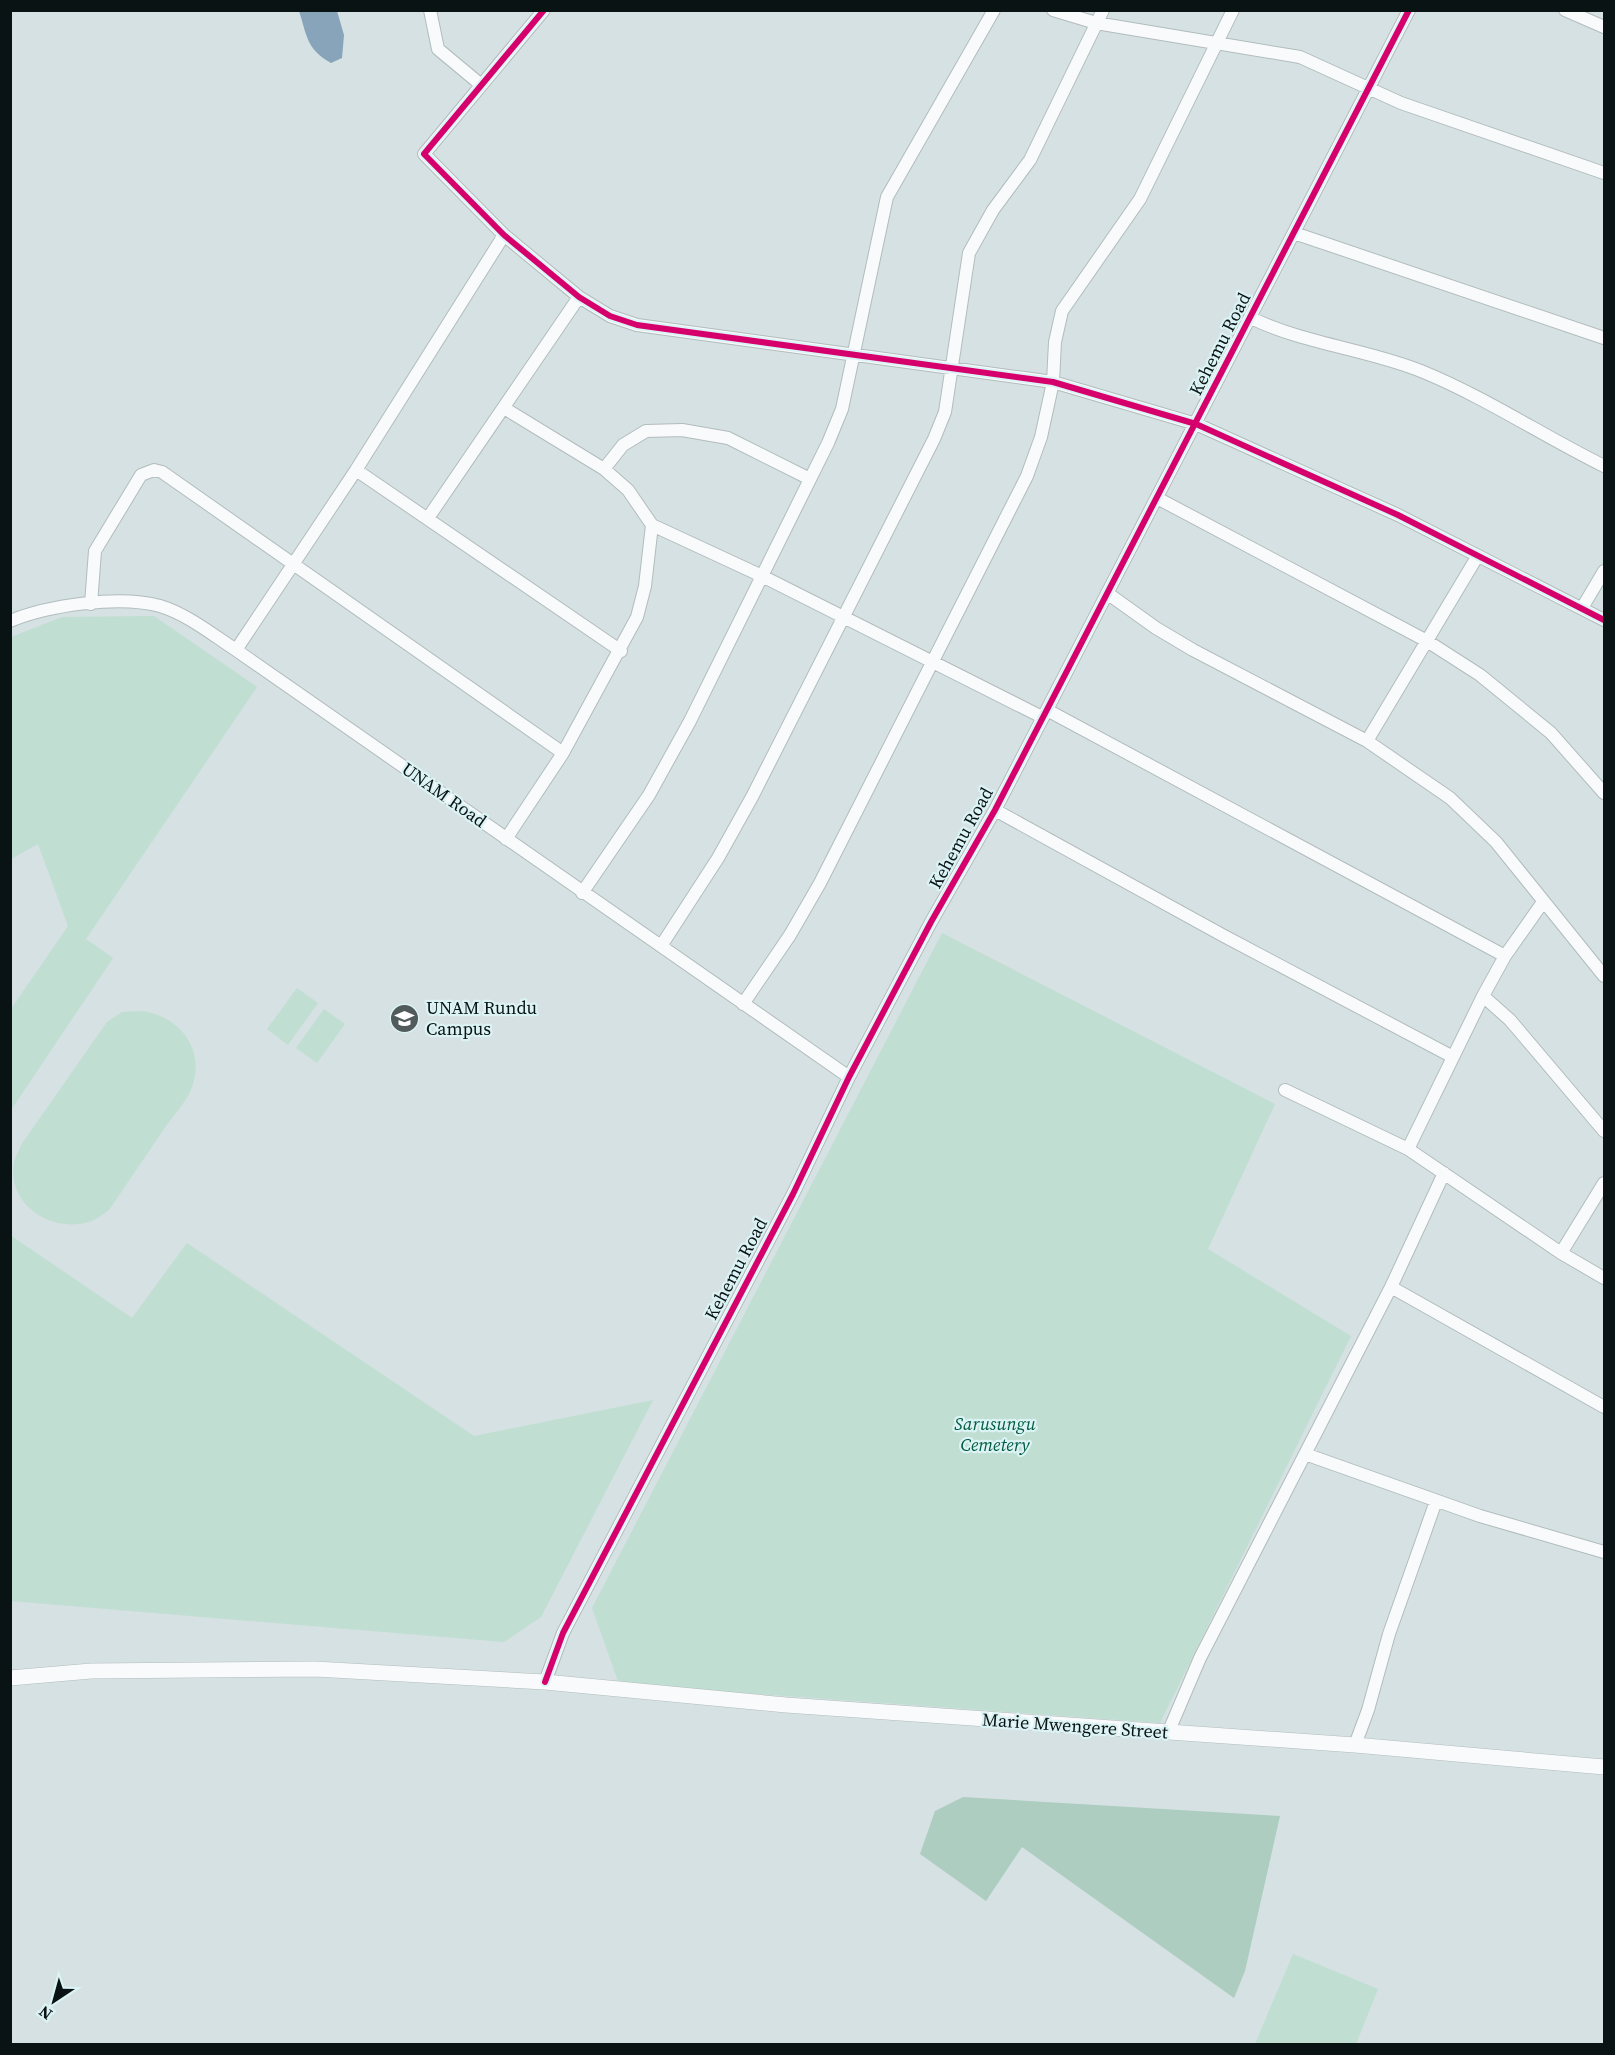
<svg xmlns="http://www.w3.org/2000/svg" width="1615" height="2055" viewBox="0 0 1615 2055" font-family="'Source Serif 4',serif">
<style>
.green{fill:#c0ded2}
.forest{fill:#accdbf}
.water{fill:#87a4ba}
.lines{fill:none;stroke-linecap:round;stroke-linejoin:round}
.minor-casing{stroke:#b2bcbd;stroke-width:14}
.major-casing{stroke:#b2bcbd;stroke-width:16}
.minor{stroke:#f9fafb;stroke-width:12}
.major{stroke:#f9fafb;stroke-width:15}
.cycleway-casing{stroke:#dcf3f5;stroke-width:10}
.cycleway{stroke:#d6006c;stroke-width:6}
.labels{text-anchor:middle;stroke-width:4.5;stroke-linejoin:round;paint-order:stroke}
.street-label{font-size:18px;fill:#0a1313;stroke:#dcf3f5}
.poi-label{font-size:18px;fill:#0a1313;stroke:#dcf3f5;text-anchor:start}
.park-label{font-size:18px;font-style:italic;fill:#005c3e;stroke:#dcf3f5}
</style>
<rect width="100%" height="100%" fill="#d5e1e2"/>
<!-- green -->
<path class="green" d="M154 616 257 687 86 939 113 958 11 1110V1009L68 926 38 844 11 859V637L62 617Z
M942 933 1275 1104 1208 1249 1351 1336 1160 1723 619 1684 592 1608Z
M297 988 318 1003 288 1045 267 1029Z
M324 1009 345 1024 317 1063 296 1048Z
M143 1011C181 1017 208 1052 190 1092 184 1104 174 1115 166 1126 147 1154 128 1182 109 1210 103 1214 96 1220 89 1222 51 1233 7 1205 14 1163 15 1157 19 1151 21 1145L107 1022 122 1012Z
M10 1235 132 1318 187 1243 474 1436 653 1400 541 1617 504 1642 11 1601Z
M1293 1954 1378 1989 1356 2044H1255Z"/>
<!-- forest -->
<path class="forest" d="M963 1797 1280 1816 1245 1971 1234 1998 1022 1847 986 1901 920 1854 935 1811Z"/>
<!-- water -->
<path class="water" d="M299 11H337L344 35 342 58 331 63C306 49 307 35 299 11Z"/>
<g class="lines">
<defs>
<path id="minor" d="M430 10 438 49 480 84
M544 10 424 154 504 235 579 297 610 316 637 325 1053 382 1196 424 1398 515 1604 620
M1053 10 1096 23 1300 57 1401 103 1604 173
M1565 10 1604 27
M1294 233 1604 338
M1251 318C1305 344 1366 349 1421 371 1485 397 1543 436 1604 466
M504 408 604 469 628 490 652 525 762 576 1042 717
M604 469 623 445 646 431 682 430 728 438 810 479
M356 470 621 651
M1157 498 1427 641 1480 675 1551 733 1604 793
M428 518 579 297
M1107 593 1156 628 1193 650 1367 741 1450 798 1496 842 1604 976
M91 604 95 551 141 475 154 470 162 472 563 753
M1582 608 1604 571
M10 621C49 605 119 595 160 606 187 614 213 635 236 650L849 1077
M236 650 356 470 504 235
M1047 710 1505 956
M1367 741 1477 557
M995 810 1224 936 1453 1057
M506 839 563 753 637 617 645 586 652 525
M582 893 649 795 690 721 828 443 842 409 887 197 994 10
M661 946 718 858 752 797 934 439 945 412 969 253 993 210 1030 160 1103 10
M1483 996 1510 1020 1604 1131
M743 1004 790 935 820 883 1027 476 1041 437 1053 382 1055 342 1062 311 1140 199 1233 10
M1285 1090 1408 1149 1561 1253 1604 1278
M1408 1149 1483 996 1505 956 1543 902
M1561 1253 1604 1183
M1391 1287 1604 1407
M1305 1454 1480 1516 1604 1552
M545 1682 563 1633 793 1194 849 1077 931 922 995 810 1409 10
M1168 1733 1200 1658 1391 1287 1444 1173
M1355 1745 1368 1710 1389 1634 1436 1501"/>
<path id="major" d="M10 1678 91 1671 315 1669 545 1682 786 1705 1355 1745 1604 1767"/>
</defs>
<!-- minor casing -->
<use href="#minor" class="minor-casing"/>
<!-- major casing -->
<use href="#major" class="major-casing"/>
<!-- minor -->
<use href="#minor" class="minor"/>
<!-- major -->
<use href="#major" class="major"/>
<defs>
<path id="cycleway" d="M544 10 424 154 504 235 579 297 610 316 637 325 1053 382 1196 424 1398 515 1604 620
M545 1682 563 1633 793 1194 849 1077 931 922 995 810 1409 10"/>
</defs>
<!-- cycleway casing -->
<use href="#cycleway" class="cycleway-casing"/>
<!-- cycleway -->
<use href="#cycleway" class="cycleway"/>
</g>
<!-- icons -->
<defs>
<symbol id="school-disc" viewBox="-11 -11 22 22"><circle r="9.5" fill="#515b5b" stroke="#dcf3f5"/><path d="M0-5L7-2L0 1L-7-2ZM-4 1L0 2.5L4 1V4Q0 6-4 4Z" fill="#fff"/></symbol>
</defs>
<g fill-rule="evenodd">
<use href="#school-disc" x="388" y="1002" width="33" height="33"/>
</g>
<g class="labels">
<!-- street labels -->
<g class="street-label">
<text transform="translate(1220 344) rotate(-63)" y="6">Kehemu Road</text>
<text transform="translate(444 795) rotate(35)" y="6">UNAM Road</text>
<text transform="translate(961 838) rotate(-61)" y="6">Kehemu Road</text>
<text transform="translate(736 1269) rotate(-62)" y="6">Kehemu Road</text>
<text transform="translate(1075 1726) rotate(4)" y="6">Marie Mwengere Street</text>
</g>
<!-- poi labels -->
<g class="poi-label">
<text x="426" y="1014">UNAM Rundu<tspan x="426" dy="21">Campus</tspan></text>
</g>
<!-- park labels -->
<g class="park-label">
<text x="995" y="1430">Sarusungu<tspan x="995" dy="21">Cemetery</tspan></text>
</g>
</g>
<!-- border -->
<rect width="1615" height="2055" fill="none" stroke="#0a1313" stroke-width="24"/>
<!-- north arrow -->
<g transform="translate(54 2001) rotate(216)" stroke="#dcf3f5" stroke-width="4.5" paint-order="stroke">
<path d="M0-4.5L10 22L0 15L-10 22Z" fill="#0a1313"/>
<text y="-9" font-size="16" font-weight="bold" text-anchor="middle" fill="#0a1313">N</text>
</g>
</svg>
